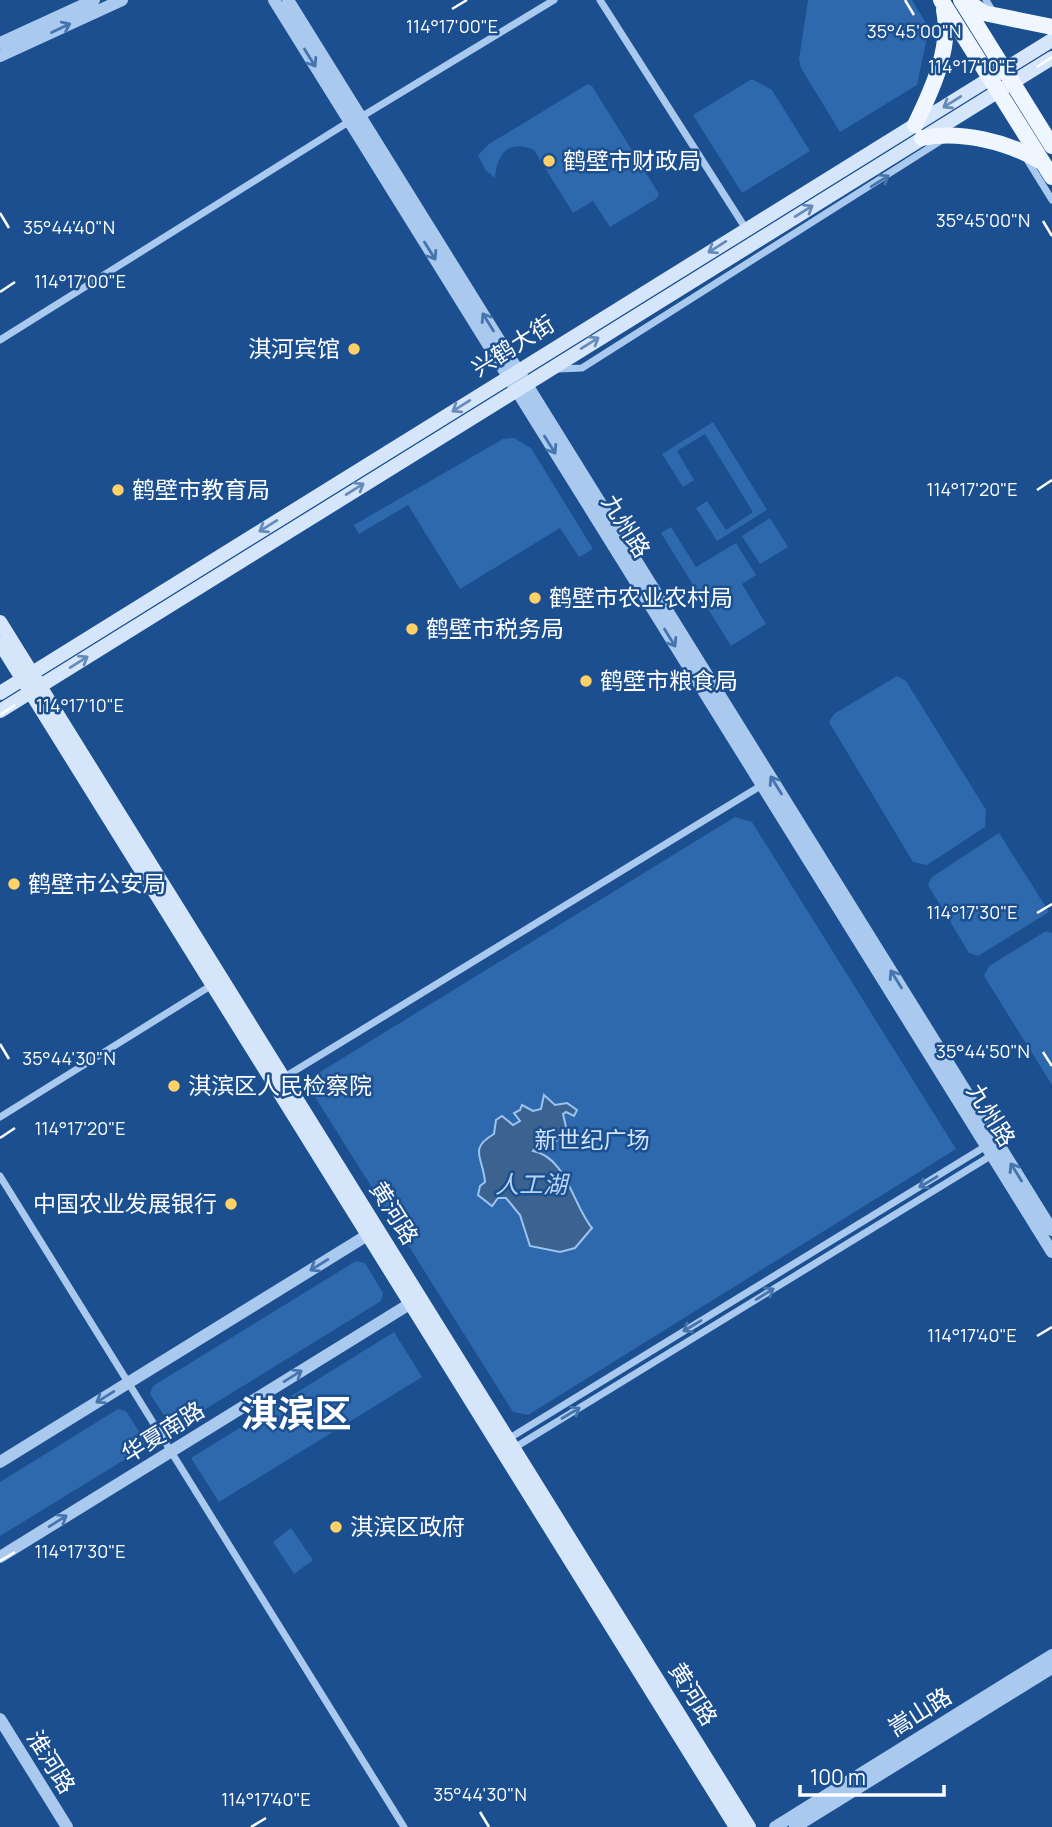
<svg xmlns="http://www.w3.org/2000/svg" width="1052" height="1827" viewBox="0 0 1052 1827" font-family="Manrope,'Noto Sans SC',sans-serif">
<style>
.green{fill:#2e69ad}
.water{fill:#3c6290;stroke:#9cc4f0;stroke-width:2}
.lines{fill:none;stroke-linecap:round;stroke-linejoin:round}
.minor{stroke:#a9c9ee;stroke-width:7}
.tertiary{stroke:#a9c9ee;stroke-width:12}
.secondary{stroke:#d6e6fa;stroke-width:14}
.primary{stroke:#f0f6ff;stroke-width:16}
.oneway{stroke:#4674ac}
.oneway2{stroke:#668bba}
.ticks{fill:none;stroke:#fff;stroke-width:2.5}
.poi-dot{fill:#ffd166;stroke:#1b4f8f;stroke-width:2.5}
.labels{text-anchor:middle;stroke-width:5;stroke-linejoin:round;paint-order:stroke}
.poi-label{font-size:23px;fill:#fff;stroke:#1b4f8f;text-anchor:start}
.street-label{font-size:23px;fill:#fff;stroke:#1b4f8f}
.park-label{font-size:23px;fill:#cfe3fa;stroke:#1b4f8f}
.water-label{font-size:24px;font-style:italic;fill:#b5d3f5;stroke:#1b4f8f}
.town-label{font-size:37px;font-weight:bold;fill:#fff;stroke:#1b4f8f}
.ticks-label{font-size:18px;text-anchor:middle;fill:#fff;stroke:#1b4f8f;stroke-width:5;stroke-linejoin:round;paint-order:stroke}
</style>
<rect width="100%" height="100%" fill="#1b4f8f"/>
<!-- green -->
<path class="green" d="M808 0H912L929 28 917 85 840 132 801 68 799 59Z
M752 79 772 90 810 151 742 193 693 115Z
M588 84 592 86 659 194 656 199 610 227 593 201 573 213 534 150C508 139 497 154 495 178L486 171 478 155 489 144Z
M713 422 767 510 717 541 696 508 707 501 726 530 753 512 705 434 677 451 694 480 683 487 662 454Z
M514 438 531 448 593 549 579 557 560 528 460 589 408 505 359 534 354 525 503 439Z
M770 518 788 547 760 564 742 536Z
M671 527 696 567 736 543 756 575 742 584 766 624 731 646 661 533Z
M897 676 906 681 986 810 985 827 927 865 913 862 829 722 834 714Z
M735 817 752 822 956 1149 528 1415 513 1412 310 1089 312 1077Z
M999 833 1049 912 978 956 969 953 928 885 932 877Z
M1046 931 1052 933V1085L984 976 989 966Z
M356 1261 365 1263 383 1293 381 1301 178 1426H171L150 1394 153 1386Z
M394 1332 422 1377 219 1502 191 1458Z
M118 1409 126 1411 145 1441 142 1449 0 1536V1482Z
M291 1528 313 1560 294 1574 273 1542Z"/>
<!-- water -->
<path class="water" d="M544 1095 555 1105 567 1103 577 1110 574 1116 566 1112 563 1114 566 1127 570 1130 566 1140 560 1137 556 1141 541 1139 533 1151C566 1157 573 1205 592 1228L575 1248 560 1252 530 1246 520 1215 506 1198H498L492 1206 478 1195 480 1186 485 1182C483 1157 468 1149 494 1134L496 1120 502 1116 513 1125 520 1121 514 1113 520 1110 522 1105 533 1111 541 1109Z"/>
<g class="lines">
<!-- minor -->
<path class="minor" d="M600 0 746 229
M986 0 993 12
M361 117 554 0
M1026 158 1052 200
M0 340 350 121
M558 369 582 368 945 138
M283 1078 762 785
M0 1117 212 985
M0 1176 404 1827
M508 1439 986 1146
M514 1448 992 1155"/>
<!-- tertiary -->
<path class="tertiary" d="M274 0 1052 1252
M288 0 1052 1230
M0 43 94 0
M0 56 122 0
M0 1462 374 1231
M0 1557 416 1300
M0 1719 67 1827
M775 1827 1052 1655
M795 1827 1052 1668"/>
<!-- secondary -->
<path class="secondary" d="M0 622 749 1827
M0 643 736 1827
M0 693 1052 40
M0 711 1052 58"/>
<!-- primary -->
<path class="primary" d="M941 0 1052 177
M961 0 1052 146
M965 0 984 13 1052 27
M915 125C931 92 952 48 944 10
M922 138C960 130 1008 142 1040 161"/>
</g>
<!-- one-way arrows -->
<defs><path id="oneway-shaft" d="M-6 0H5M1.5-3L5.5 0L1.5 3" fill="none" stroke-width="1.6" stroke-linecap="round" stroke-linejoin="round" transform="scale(1.75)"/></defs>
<g class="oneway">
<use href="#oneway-shaft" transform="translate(61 28) rotate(-25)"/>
<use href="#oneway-shaft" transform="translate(310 58) rotate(58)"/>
<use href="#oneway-shaft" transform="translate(880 181) rotate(-32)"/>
<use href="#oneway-shaft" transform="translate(430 251) rotate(58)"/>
<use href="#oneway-shaft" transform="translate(488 322) rotate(-122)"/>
<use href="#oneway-shaft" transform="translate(550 445) rotate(58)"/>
<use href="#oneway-shaft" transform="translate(670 638) rotate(58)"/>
<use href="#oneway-shaft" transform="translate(776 785) rotate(-122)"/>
<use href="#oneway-shaft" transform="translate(896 979) rotate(-122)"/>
<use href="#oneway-shaft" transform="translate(1016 1172) rotate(-122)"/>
<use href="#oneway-shaft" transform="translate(928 1182) rotate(149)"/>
<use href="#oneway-shaft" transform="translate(319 1265) rotate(148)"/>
<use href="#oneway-shaft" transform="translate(765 1294) rotate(-32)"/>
<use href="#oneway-shaft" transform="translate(692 1326) rotate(149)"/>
<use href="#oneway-shaft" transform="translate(293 1376) rotate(-32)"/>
<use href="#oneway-shaft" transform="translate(105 1397) rotate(148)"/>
<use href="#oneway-shaft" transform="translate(571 1413) rotate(-31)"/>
<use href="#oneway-shaft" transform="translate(58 1521) rotate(-32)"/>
</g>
<g class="oneway2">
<use href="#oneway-shaft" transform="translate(952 102) rotate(148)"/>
<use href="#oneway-shaft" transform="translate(804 211) rotate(-32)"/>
<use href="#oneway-shaft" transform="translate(717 247) rotate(148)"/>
<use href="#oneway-shaft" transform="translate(590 343) rotate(-32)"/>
<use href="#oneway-shaft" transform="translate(461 406) rotate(148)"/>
<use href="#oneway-shaft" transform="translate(355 489) rotate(-32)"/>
<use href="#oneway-shaft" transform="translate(268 526) rotate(148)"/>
<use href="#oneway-shaft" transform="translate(79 662) rotate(-32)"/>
</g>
<!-- ticks -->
<path class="ticks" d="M905 0 914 15M452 9 467 0M1037 67 1052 57M0 213 9 228M1043 221 1052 236M0 292 15 282M1037 490 1052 480M0 715 15 705M1037 913 1052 904M0 1044 9 1059M1043 1052 1052 1066M0 1138 15 1128M1037 1336 1052 1327M0 1561 15 1552M480 1812 489 1827M251 1827 266 1818"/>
<!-- markers -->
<g class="poi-dot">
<circle cx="549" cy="161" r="7"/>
<circle cx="354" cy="349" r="7"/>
<circle cx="118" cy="490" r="7"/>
<circle cx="535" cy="598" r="7"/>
<circle cx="412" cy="629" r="7"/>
<circle cx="586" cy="681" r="7"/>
<circle cx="14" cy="884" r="7"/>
<circle cx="174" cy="1086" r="7"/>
<circle cx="231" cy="1204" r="7"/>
<circle cx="336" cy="1527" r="7"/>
</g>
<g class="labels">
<!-- poi labels -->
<g class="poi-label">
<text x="563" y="169">鹤壁市财政局</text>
<text x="340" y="357" text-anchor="end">淇河宾馆</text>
<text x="132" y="498">鹤壁市教育局</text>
<text x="549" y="606">鹤壁市农业农村局</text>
<text x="426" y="637">鹤壁市税务局</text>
<text x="600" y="689">鹤壁市粮食局</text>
<text x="28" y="892">鹤壁市公安局</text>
<text x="188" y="1094">淇滨区人民检察院</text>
<text x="217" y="1212" text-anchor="end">中国农业发展银行</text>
<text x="350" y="1535">淇滨区政府</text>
</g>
<!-- street labels -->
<g class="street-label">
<text transform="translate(513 346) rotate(-32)" y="8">兴鹤大街</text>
<text transform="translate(626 526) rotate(58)" y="8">九州路</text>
<text transform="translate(991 1115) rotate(58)" y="8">九州路</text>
<text transform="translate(394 1213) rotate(58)" y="8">黄河路</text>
<text transform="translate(163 1432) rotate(-32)" y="8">华夏南路</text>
<text transform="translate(693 1694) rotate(58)" y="8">黄河路</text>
<text transform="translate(920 1712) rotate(-32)" y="8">嵩山路</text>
<text transform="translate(51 1762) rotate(58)" y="8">淮河路</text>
</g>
<!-- park labels -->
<g class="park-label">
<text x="592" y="1148">新世纪广场</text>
</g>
<!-- water labels -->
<g class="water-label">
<text x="531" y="1193">人工湖</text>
</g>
<!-- town labels -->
<g class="town-label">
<text x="296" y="1427">淇滨区</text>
</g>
</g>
<g class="ticks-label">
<text x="452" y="33">114°17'00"E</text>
<text x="914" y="38">35°45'00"N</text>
<text x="972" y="73">114°17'10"E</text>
<text x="983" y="227">35°45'00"N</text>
<text x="69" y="234">35°44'40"N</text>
<text x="80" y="288">114°17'00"E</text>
<text x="972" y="496">114°17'20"E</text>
<text x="80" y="712">114°17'10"E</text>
<text x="972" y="919">114°17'30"E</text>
<text x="983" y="1058">35°44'50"N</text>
<text x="69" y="1065">35°44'30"N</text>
<text x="80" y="1135">114°17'20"E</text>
<text x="972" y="1342">114°17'40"E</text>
<text x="80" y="1558">114°17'30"E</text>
<text x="480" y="1801">35°44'30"N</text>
<text x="266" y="1806">114°17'40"E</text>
</g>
<!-- scale -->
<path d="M800 1785v10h144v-10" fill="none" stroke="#ffffff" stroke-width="3.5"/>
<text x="810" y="1785" font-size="21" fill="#ffffff" stroke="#1b4f8f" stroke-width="5" paint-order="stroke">100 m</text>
</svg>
